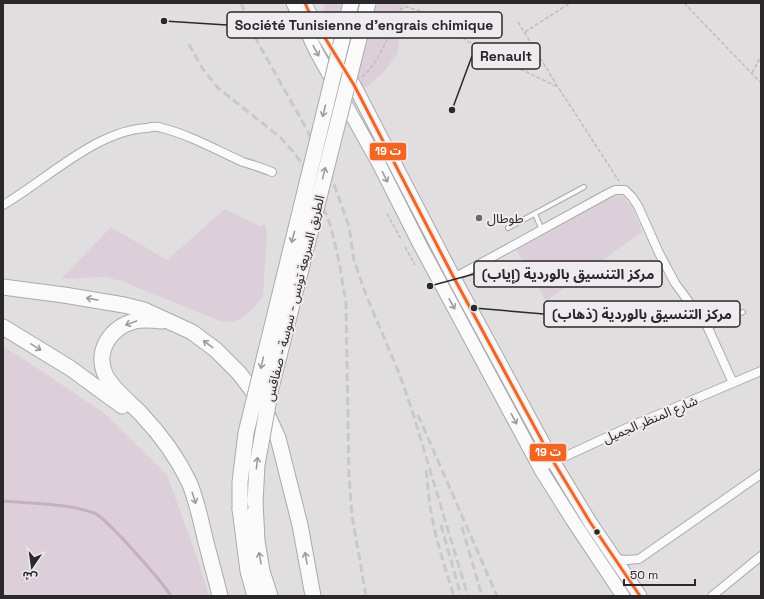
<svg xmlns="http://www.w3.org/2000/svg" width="764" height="599" viewBox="0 0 764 599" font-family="'Space Grotesk','Noto Sans Arabic',sans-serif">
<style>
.green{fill:#ddcfda}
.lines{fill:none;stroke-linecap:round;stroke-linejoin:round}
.stream{stroke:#c5b0c2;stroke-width:3}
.lane-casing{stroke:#abaaab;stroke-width:6}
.street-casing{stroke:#abaaab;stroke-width:10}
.primary-casing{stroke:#abaaab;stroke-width:15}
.highway-casing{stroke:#abaaab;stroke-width:17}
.path{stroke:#bfbebf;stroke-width:1.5;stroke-dasharray:4 2;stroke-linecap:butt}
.lane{stroke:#fafafa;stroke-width:4}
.street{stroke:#fafafa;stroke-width:8}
.primary{stroke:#fafafa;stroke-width:13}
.highway{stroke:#fafafa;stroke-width:15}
.rail{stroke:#cac9ca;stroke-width:3;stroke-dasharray:8 4;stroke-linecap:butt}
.highway-bridge-casing{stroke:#abaaab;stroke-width:17;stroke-linecap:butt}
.highway-bridge{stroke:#fafafa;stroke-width:15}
.bus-1-casing{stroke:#efeaee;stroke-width:6}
.bus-1{stroke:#f26522;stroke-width:3}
.oneway{stroke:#9c9c9c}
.poi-dot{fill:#6a6869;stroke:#efeaee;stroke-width:1.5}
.bus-dot{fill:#2a282a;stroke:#efeaee;stroke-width:1.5}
.labels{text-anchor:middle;stroke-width:4;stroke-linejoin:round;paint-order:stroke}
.poi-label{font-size:13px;fill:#2a282a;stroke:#efeaee;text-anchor:start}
.street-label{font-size:13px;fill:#2a282a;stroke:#efeaee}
.leader{fill:none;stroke:#2a282a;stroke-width:1.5}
.callout-dot{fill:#2a282a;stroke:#efeaee;stroke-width:1.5}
.callout{fill:#efeaee;stroke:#2a282a;stroke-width:1.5}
.callout-label{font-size:14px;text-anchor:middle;font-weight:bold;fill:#2a282a}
.line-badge{stroke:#efeaee;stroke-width:1.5}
.badge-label{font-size:11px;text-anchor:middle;font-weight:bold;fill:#fff}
</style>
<rect width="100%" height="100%" fill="#e0dedf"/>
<!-- green -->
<path class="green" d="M325 3H410L403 8 397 54 384 72 361 92 321 20Z
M600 196H623L633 209 642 232 546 301 514 246Z
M225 209 261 227 265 223 267 233 263 296 256 306 241 319 232 322 220 321 122 281 104 277 61 279 111 227 167 260Z
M3 347 16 354 104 413 167 475 198 560 209 596H3Z"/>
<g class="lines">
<!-- stream -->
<path class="stream" d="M3 501C33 504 66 503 94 513 106 517 163 583 171 596"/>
<defs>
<path id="lane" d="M535 214 542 230
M508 228 584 187
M708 328 743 312"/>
<path id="street" d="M3 205C46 180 97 130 147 128 151 127 157 126 162 128 190 135 216 150 243 162 253 165 263 168 272 172
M454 278 607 194 615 190H625L632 197 638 206 659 253 675 283 708 328 733 383
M540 468 629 427 761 371
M616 559 627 560 639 559 761 474
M712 596 761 556"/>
<path id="primary" d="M293 3 317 53 379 164 420 245 541 470 573 521 623 596
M305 3 309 12 354 85 454 278 553 461 590 522 640 596"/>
<path id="highway" d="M3 287 64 295 124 305 144 310 192 332 216 350 239 373 262 403 278 438 300 525 313 596
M162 321C153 320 144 319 135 321 111 327 95 350 105 374 112 389 131 403 142 415 160 434 177 457 189 482 196 498 200 517 204 534 209 555 215 575 220 596
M3 327 70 368 122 406
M255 502 257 541 262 571 270 596
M240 509 248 571 255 596"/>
</defs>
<!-- lane casing -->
<use href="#lane" class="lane-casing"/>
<!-- street casing -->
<use href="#street" class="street-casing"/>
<!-- primary casing -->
<use href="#primary" class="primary-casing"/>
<!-- highway casing -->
<use href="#highway" class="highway-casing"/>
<!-- path -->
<path class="path" d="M684 3 761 83
M518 22 558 87 619 181
M525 32 570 3
M752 73 761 56
M362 77C381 60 390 32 400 9L407 7 427 13 482 51 558 87
M387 214 401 239
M405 247 415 265"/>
<!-- lane -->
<use href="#lane" class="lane"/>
<!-- street -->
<use href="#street" class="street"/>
<!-- primary -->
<use href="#primary" class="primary"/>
<!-- highway -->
<use href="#highway" class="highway"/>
<!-- rail -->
<path class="rail" d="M241 3 257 41 306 128 335 187 349 227 354 260 366 295 399 373 411 407 468 596
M189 44 202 68 218 88 280 137 294 153 311 176 331 227 339 262 346 303 349 477 352 516 366 596
M418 415 497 596
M426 470C428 487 429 504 433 522 438 547 446 571 454 596
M441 525 461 596
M462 527 482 596"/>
<defs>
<path id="highway-bridge" d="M255 502 257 465 271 388 368 3
M240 509V482L246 433 351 3"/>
</defs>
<!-- highway-bridge casing -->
<use href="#highway-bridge" class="highway-bridge-casing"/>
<!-- highway-bridge -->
<use href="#highway-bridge" class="highway-bridge"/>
<defs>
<path id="bus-1" d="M305 3 309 12 354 85 454 278 553 461 590 522 640 596"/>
</defs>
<!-- bus-1 casing -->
<use href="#bus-1" class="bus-1-casing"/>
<!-- bus-1 -->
<use href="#bus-1" class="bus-1"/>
</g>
<!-- one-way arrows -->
<defs><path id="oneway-shaft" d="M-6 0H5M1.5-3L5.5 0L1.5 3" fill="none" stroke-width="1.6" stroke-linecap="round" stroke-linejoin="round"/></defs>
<g class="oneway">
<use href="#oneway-shaft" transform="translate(316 51) rotate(62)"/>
<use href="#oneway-shaft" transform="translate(324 111) rotate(104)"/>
<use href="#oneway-shaft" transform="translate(324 173) rotate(-76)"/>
<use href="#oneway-shaft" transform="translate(385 177) rotate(63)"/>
<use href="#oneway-shaft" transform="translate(293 237) rotate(105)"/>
<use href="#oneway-shaft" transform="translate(92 299) rotate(-170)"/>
<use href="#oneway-shaft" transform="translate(452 304) rotate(61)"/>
<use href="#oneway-shaft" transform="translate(131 323) rotate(160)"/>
<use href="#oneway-shaft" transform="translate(208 344) rotate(-143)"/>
<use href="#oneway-shaft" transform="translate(36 347) rotate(32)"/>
<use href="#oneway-shaft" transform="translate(262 363) rotate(103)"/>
<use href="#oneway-shaft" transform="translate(514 419) rotate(62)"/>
<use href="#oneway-shaft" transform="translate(257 463) rotate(-84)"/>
<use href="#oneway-shaft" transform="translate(194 498) rotate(72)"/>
<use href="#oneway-shaft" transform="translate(260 558) rotate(-100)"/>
<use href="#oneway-shaft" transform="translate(306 558) rotate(-101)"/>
</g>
<!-- markers -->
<circle class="poi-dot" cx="479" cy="218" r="4"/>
<circle class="bus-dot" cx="597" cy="532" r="3.5"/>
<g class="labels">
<!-- poi labels -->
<g class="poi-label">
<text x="487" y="223">طوطال</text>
</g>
<!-- street labels -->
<g class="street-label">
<text transform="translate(294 298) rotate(-76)" y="5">الطريق السريعة تونس - سوسة - صفاقس</text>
<text transform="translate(650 419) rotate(-23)" y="5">شارع المنظر الجميل</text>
</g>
</g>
<!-- callouts -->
<path class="leader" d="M164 21L227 25M452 110L472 56M430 286L474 274M474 308L544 314"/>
<g class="callout-dot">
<circle cx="164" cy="21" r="4"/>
<circle cx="452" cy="110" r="4"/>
<circle cx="430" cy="286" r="4"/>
<circle cx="474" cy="308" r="4"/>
</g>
<g class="callout">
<rect x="227" y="12" width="275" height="26" rx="4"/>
<rect x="472" y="43" width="68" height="26" rx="4"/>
<rect x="474" y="261" width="188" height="26" rx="4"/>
<rect x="544" y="301" width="196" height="26" rx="4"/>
</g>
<g class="callout-label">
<text x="364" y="30">Société Tunisienne d'engrais chimique</text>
<text x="506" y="61">Renault</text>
<text x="568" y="279">مركز التنسيق بالوردية (إياب)</text>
<text x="642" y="319">مركز التنسيق بالوردية (ذهاب)</text>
</g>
<g class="line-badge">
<rect x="369" y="142" width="38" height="19" rx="4" fill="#f26522"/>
<rect x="529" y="443" width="38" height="19" rx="4" fill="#f26522"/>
</g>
<g class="badge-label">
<text x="388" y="155">19 ت</text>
<text x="548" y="456">19 ت</text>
</g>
<!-- border -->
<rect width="764" height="599" fill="none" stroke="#2a282a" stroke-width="8"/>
<!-- north arrow -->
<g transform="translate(32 567) rotate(193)" stroke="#efeaee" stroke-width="3" paint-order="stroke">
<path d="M0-3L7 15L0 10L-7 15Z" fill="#2a282a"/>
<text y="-6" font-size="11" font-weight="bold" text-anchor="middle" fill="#2a282a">ش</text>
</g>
<!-- scale -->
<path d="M624 579v6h71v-6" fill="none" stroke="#2a282a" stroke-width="2"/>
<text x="630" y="579" font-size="12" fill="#2a282a" stroke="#efeaee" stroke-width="3" paint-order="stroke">50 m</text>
</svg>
